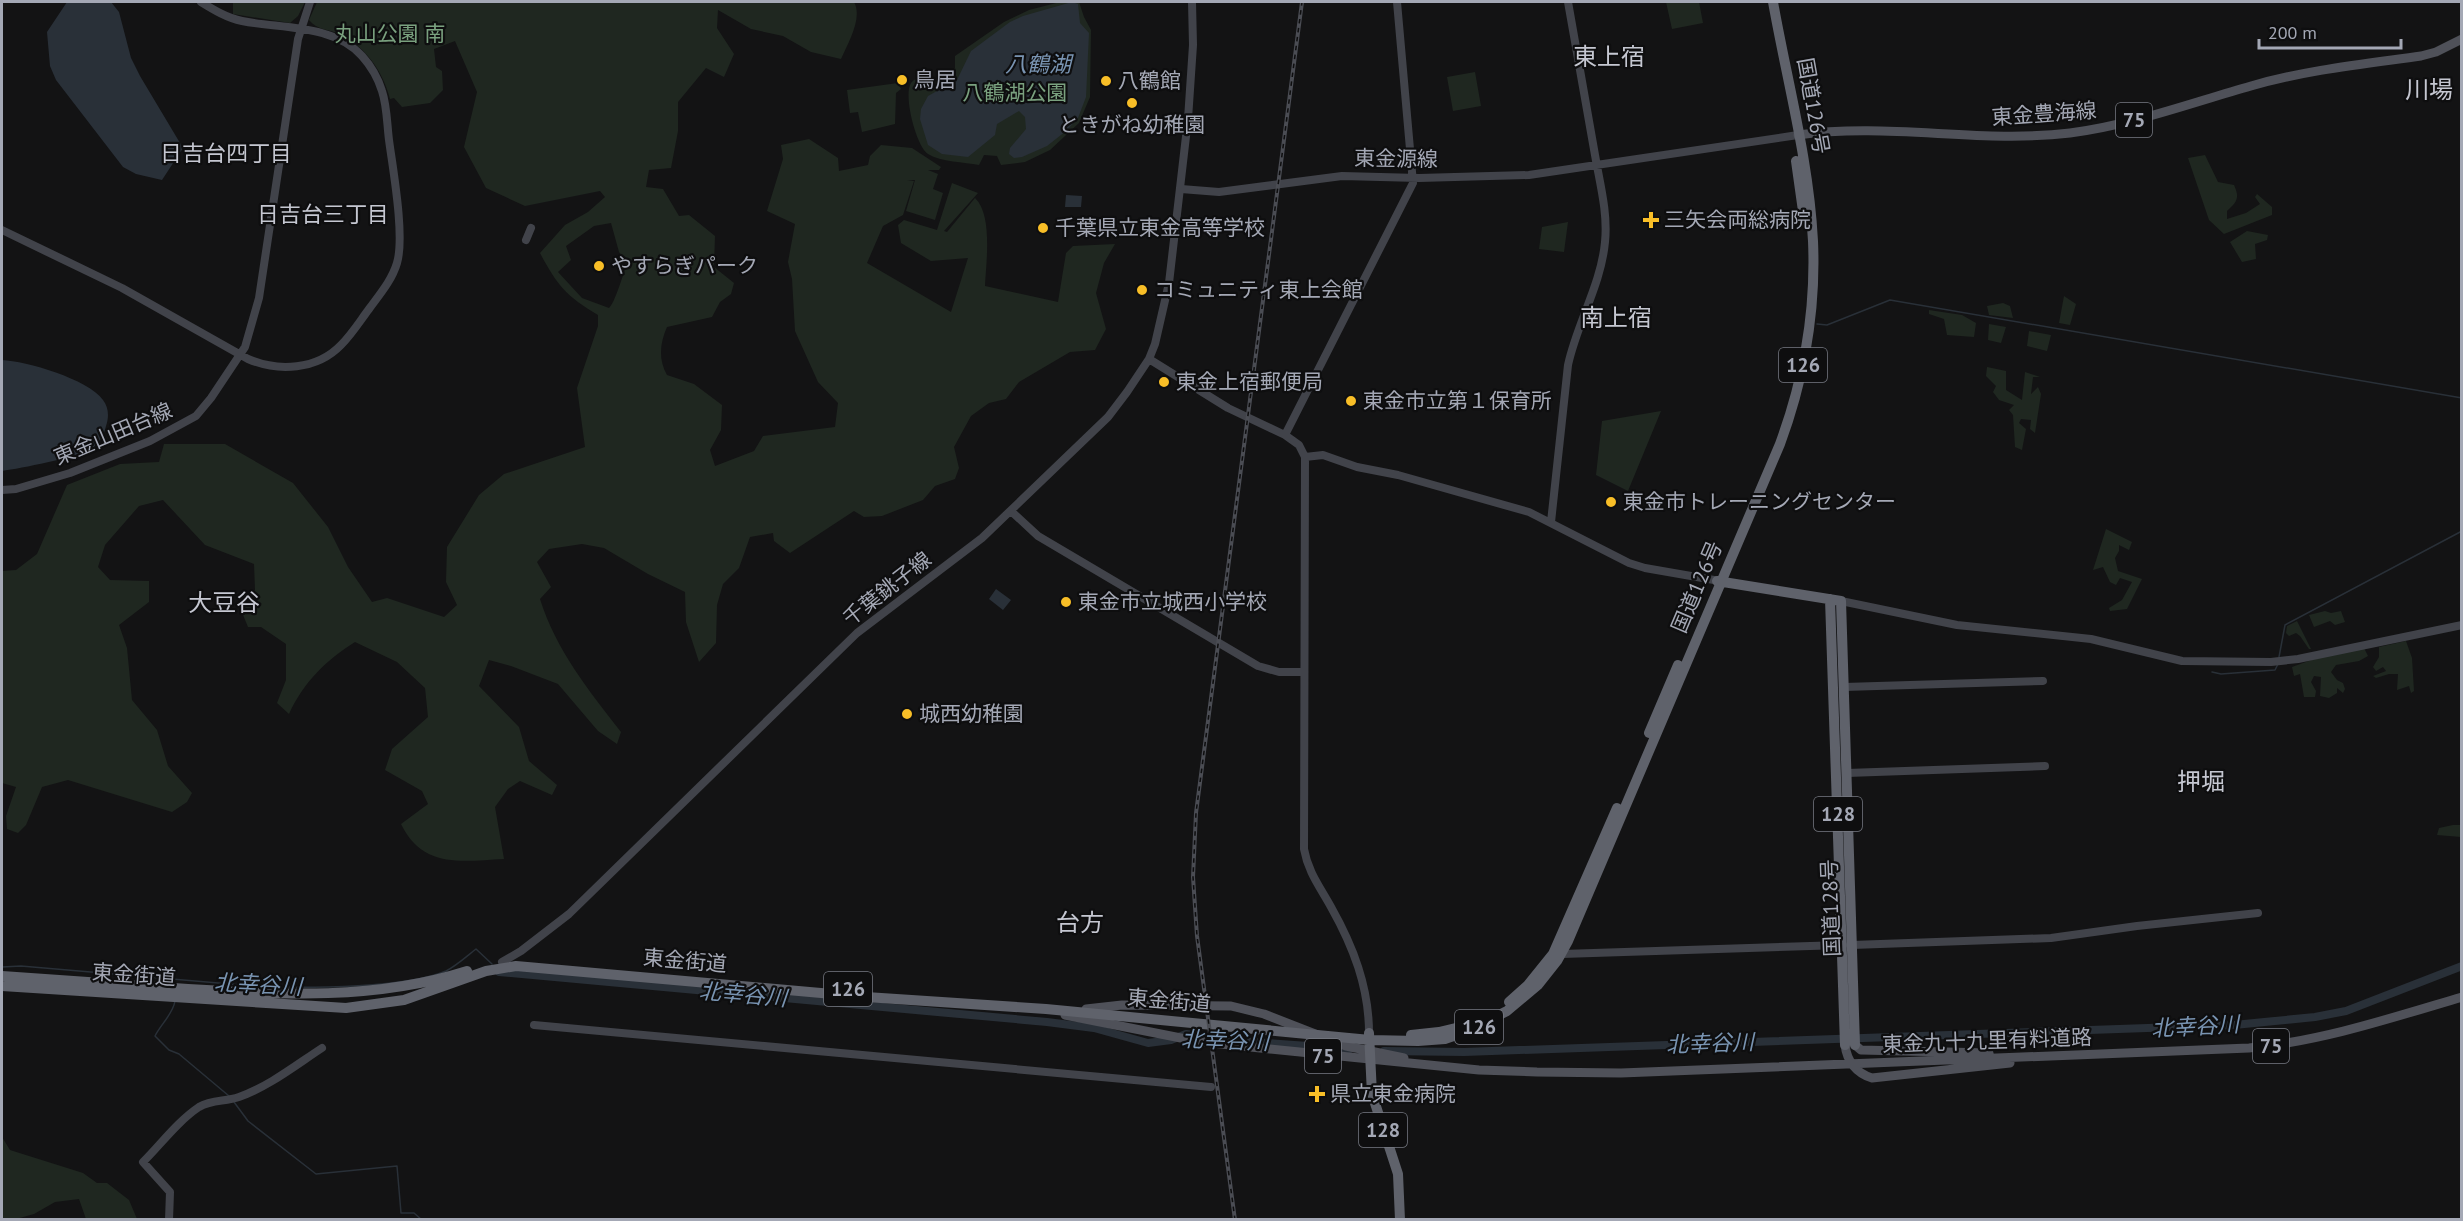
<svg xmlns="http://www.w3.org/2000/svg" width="2463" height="1221" viewBox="0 0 2463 1221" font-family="'PT Sans','Noto Sans JP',sans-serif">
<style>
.green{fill:#1f2720;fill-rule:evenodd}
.water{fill:#293038}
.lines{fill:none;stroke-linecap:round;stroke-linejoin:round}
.stream{stroke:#293038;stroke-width:1.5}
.river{stroke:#293038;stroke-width:8}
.secondary{stroke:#41434a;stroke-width:8}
.primary{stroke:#4f5159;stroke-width:9}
.highway{stroke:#5f626b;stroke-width:10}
.rail-casing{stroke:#4a4c53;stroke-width:4}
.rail{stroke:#0e0e0f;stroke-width:1.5;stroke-dasharray:4.5;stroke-linecap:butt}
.poi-dot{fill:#f8be27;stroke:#0e0e0f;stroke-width:2}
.labels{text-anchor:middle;stroke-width:4.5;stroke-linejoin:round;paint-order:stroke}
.shield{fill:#0e0e0f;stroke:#777a83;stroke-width:1.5}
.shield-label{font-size:20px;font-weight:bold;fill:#a4a8b5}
.park-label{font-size:21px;fill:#7aa17f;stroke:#0e0e0f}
.poi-label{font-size:21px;fill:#a4a8b5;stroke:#0e0e0f;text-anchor:start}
.street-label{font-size:21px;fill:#a4a8b5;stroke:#0e0e0f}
.water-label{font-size:22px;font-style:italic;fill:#7994b2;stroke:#0e0e0f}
.neighbourhood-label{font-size:22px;fill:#c5c7d1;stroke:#0e0e0f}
.quarter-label{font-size:24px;fill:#c5c7d1;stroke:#0e0e0f}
</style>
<rect width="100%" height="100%" fill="#131314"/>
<!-- green -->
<path class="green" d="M233 2H305L298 16 290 23 233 14Z
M317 2H854C863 18 848 43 841 59L811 52 783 36 751 29 718 10 717 28 734 54 724 77 706 68 678 102V131L671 168 649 170 646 187 663 189 679 216 689 215 715 236 714 267 734 283 731 294 720 302 712 317 667 327C660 343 658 359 667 375L694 384 722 405 721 430 710 450 715 466 754 451 763 436 835 427 838 403 818 382 795 331 792 279 788 262 795 224 767 211 783 159 781 145 809 139 838 158 839 171 868 165 870 156 881 145 912 148 941 167 939 170H928L938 174 933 189 943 193 935 220 906 211 915 180H907L914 181 903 215 883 226 867 263 951 312 968 258 931 261 901 243 898 225 904 220 937 230 952 183 978 193 944 231 947 232 975 198C993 215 986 263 985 286L1058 302 1066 253 1073 246 1115 244 1104 263 1096 293 1106 329 1095 350 1070 352 1019 382 1006 399 989 403 971 416 954 447 959 468 955 479 935 486 923 500 882 516 864 517 854 511 790 553 774 541 773 533 750 537 739 568 723 584 717 605 716 643 699 662 686 622 685 592 648 574 604 548 582 544 549 549 537 562 551 587 540 599C556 650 589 691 621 732L617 744 598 731 558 684 511 666 489 660 479 686 519 727 529 761 557 785 552 795 520 781 508 789 495 807 504 859C461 861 423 869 401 824L428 804 422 791 385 770 392 749 428 717 425 688 397 662 355 642C326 660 303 683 289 714L277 703 286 680V644L261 627H248L241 610 255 590 254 564 205 545 163 500 139 506 105 545 98 567 110 580 149 581V602L119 625 127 648 132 700 157 730 168 766 192 793 187 802 172 812 68 780 42 787 26 825 18 833 7 829 6 816 16 787 2 783V571L16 570 37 554 67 485 120 464 159 462 164 444H225L293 483 328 527 348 567 372 602 387 598 444 617 457 605 446 582 447 547 479 495 504 474 585 447 577 388 598 326V315C566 296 557 285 540 253L565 225 588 212 605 197 600 191 525 206 486 188 464 147 477 92 455 41 434 49 436 67 442 71 443 90 430 103 402 107 394 98 390 99C383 71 365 46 339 34 328 29 317 30 309 20ZM611 223 619 252 627 264C623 274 615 303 609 308L582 298 558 272 571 260 566 246 594 226Z
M1060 2H1079L1084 17 1091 30 1090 97 1079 123 1050 150 1025 162 1001 165 997 156 984 155 979 165C964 162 941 162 928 154 916 146 903 95 911 83 913 80 919 77 923 75L928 85 955 68V56L1004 22 1029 10Z
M1666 2H1699L1703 23 1672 29Z
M1475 72 1481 106 1453 111 1447 77Z
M898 83 901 89 896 93 895 124 862 132 858 112 850 113 847 90Z
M2205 155 2218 182 2234 185C2240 198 2237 202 2227 211V219L2246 213 2260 204 2255 197 2257 194 2272 207V215L2224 234 2209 220 2188 158Z
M1568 222 1564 252 1539 249 1542 227Z
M2247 231 2268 235 2267 240 2255 244 2256 259 2242 262 2230 242Z
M2064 296 2076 304 2070 325 2059 323Z
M2003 303 2010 306 2013 318 1989 315 1987 306Z
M1929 310 1962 315 1976 323 1974 337 1947 335 1944 319 1929 314Z
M1989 324 2006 327 2001 343 1988 340Z
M2029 331 2051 335 2047 351 2027 346Z
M1987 367 2006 371V390L2022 400 2025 372 2040 377H2033L2031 394 2038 387 2041 394 2035 433 2030 429 2031 420 2021 419 2019 423 2026 429 2022 450 2015 447 2013 415 2009 410 2014 405 1999 400 1993 392 1996 386 1986 376Z
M1661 411 1628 491 1596 475 1602 421Z
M2106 529 2132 542 2129 550 2119 545V551L2115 558 2118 571 2142 579 2127 609 2110 611 2109 608 2122 600 2132 582 2120 578 2116 585 2110 582 2103 567 2093 570Z
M2325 611 2331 613 2341 611 2345 622 2335 625 2330 621 2314 627 2309 615Z
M2297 621 2311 649H2309L2300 636 2296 633 2289 636 2286 633 2287 626Z
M2406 641 2412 658 2414 691 2411 693 2409 686 2397 690 2398 674H2389L2376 678 2373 676 2386 671 2383 667 2376 671 2373 667 2379 657V647Z
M2364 648 2368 656 2359 661 2336 665 2331 672 2337 680 2343 683 2345 689 2343 693 2337 688V693L2329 698 2320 696 2321 677 2314 676 2311 682 2316 691 2315 697H2304L2300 674 2294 676 2292 667 2317 658Z
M2453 825H2461V837L2437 835 2439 828Z
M2 1137 10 1150 83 1173 97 1183H107L129 1200 137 1219H86L79 1199 55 1202 34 1214 16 1219H2Z"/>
<!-- water -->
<path class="water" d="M67 2H111L119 12 131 58 140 76 183 148 162 180 136 174 123 167 56 80 50 66 47 32Z
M1072 2 1078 4 1080 23 1089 33 1086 97 1078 118 1066 131 1047 146 1022 157 1014 158 1009 154 1010 148 1026 129 1025 117 1019 111 997 124 995 135 968 157 942 154 928 145 920 119 921 109 928 96 957 80 971 51 1010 22 1023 16Z
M1066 195 1082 196 1081 207H1065Z
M2 360C26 361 88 379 103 400 109 408 109 417 106 426 104 435 99 444 91 449 74 458 22 468 2 471Z
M996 589 1011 600 1003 610 989 599Z"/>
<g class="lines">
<!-- stream -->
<path class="stream" d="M1817 324 1827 325 1890 300 2462 398
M2279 657 2285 625 2462 531
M2212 672 2221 674 2275 670 2278 664
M2 967 21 966 266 987C311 988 406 988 446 971 456 966 467 956 476 949L492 964
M175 1001C173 1014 161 1024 155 1036L169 1050 179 1054 229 1096
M234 1102 248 1121 316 1174 397 1166 401 1213H414L422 1220"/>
<!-- river -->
<path class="river" d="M499 972 1047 1022 1094 1028 1148 1043 1171 1040 1186 1034 1239 1041 1350 1049
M1384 1051 1464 1052 2234 1025 2315 1017 2346 1011 2462 966"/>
<!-- secondary -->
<path class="secondary" d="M1181 189 1219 192 1342 176 1419 178 1529 175 1798 135
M2 230 122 288 248 359C278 372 317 370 341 345 352 334 360 321 369 309 380 294 392 280 397 263 405 236 393 170 389 140 387 124 387 106 382 91 378 78 371 66 362 56 333 24 281 29 242 21 227 18 214 10 201 2
M526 240 531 228
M1149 359 1228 408 1285 435 1299 445 1305 457 1304 849C1308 872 1320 887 1331 907 1353 946 1369 987 1369 1033
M1285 435 1413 183 1397 2
M1305 457 1323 455 1357 467 1398 475 1529 512 1629 563 1645 568 1714 580
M2 490 16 489 70 473 150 441 196 416 211 398 245 347 259 298 298 39 310 2
M1011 511 1038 536 1258 666 1279 672H1304
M1551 522 1568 365C1577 323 1601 285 1605 242 1608 213 1600 184 1595 155 1586 104 1577 53 1568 2
M1841 601 1957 625 2091 639 2182 661 2271 662 2298 659 2462 625
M1844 687 2043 681
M1847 773 2045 766
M1852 945 2051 938 2137 926 2258 913
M1562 954 1843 945
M502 962 521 951 569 914 857 633 982 538 1108 417 1127 392 1149 359 1155 344 1169 283 1188 119 1193 45 1192 2
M534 1025 1211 1087
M169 1220 170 1192 143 1162C161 1144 178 1121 199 1107 212 1099 225 1102 239 1097 268 1087 296 1065 322 1048"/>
<!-- primary -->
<path class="primary" d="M1798 135C1888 122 1980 144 2070 133 2132 125 2191 103 2251 86 2306 70 2364 64 2421 56L2436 52 2462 39
M1086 1009 1122 1005 1231 1006 1264 1014 1346 1046 1404 1058
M1065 1015 1201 1042 1479 1070 1537 1072 1621 1073 2249 1048C2322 1041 2391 1018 2462 997
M1845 1045C1847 1061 1856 1073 1872 1078L2010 1063
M1855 1045 1861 1050 1989 1053"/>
<!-- highway -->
<path class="highway" d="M1796 161 1803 211
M1717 581 1841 601 1855 1045
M1830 599 1845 1045
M1649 733 1678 665
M2 976C63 980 125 985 188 989 281 995 376 1000 467 971
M2 986 346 1008 404 1000 486 971 516 966 866 997 1046 1009 1370 1040 1418 1041 1445 1039 1468 1031 1507 1011 1538 985 1557 961 1568 941 1780 444C1804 379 1816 310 1813 241 1809 161 1787 81 1773 2
M1509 1002 1528 985 1553 954 1617 808
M1369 1033 1372 1094 1398 1174 1400 1220
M1411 1035 1439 1032 1464 1026"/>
<defs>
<path id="rail" d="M1235 1220 1197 936 1193 877 1196 813 1302 2"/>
</defs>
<!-- rail casing -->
<use href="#rail" class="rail-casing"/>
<!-- rail -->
<use href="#rail" class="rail"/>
</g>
<!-- markers -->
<g class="poi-dot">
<circle cx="902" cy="80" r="6"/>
<circle cx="1106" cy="81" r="6"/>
<circle cx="1132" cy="103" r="6"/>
<path d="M1648 211h6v6h6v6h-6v6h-6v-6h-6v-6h6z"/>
<circle cx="1043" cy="228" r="6"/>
<circle cx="599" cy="266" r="6"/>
<circle cx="1142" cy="290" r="6"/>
<circle cx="1164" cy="382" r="6"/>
<circle cx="1351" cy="401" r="6"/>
<circle cx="1611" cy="502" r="6"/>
<circle cx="1066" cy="602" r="6"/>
<circle cx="907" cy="714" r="6"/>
<path d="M1314 1085h6v6h6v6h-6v6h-6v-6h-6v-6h6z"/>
</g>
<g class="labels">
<!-- shield labels -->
<g class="shield">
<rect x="2116" y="103" width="36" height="34" rx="4.5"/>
<rect x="1779" y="348" width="48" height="34" rx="4.5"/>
<rect x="1814" y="797" width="48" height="34" rx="4.5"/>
<rect x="824" y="972" width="48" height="34" rx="4.5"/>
<rect x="1455" y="1010" width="48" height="34" rx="4.5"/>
<rect x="2253" y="1029" width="36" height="34" rx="4.5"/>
<rect x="1305" y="1039" width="36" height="34" rx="4.5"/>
<rect x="1359" y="1113" width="48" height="34" rx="4.5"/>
</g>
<g class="shield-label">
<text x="2134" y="127">75</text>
<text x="1803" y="372">126</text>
<text x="1838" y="821">128</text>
<text x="848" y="996">126</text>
<text x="1479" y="1034">126</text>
<text x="2271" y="1053">75</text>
<text x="1323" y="1063">75</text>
<text x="1383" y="1137">128</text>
</g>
<!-- park labels -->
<g class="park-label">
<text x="390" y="41">丸山公園 南</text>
<text x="1015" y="100">八鶴湖公園</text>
</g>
<!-- poi labels -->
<g class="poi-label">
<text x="914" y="87">鳥居</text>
<text x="1118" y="88">八鶴館</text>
<text x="1132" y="132" text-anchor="middle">ときがね幼稚園</text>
<text x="1664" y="227">三矢会両総病院</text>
<text x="1055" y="235">千葉県立東金高等学校</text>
<text x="611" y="273">やすらぎパーク</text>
<text x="1154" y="297">コミュニティ東上会館</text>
<text x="1176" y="389">東金上宿郵便局</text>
<text x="1363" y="408">東金市立第１保育所</text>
<text x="1623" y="509">東金市トレーニングセンター</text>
<text x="1078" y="609">東金市立城西小学校</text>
<text x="919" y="721">城西幼稚園</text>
<text x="1330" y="1101">県立東金病院</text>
</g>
<!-- street labels -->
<g class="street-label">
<text transform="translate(1813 106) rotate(80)" y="7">国道126号</text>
<text transform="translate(2044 114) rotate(-4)" y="7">東金豊海線</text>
<text transform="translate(1396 159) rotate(1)" y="7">東金源線</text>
<text transform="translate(113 434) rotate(-23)" y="7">東金山田台線</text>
<text transform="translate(1697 587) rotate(-67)" y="7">国道126号</text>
<text transform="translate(887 589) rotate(-38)" y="7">千葉銚子線</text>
<text transform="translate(1831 908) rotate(-92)" y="7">国道128号</text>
<text transform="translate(685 961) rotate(5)" y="7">東金街道</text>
<text transform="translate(134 975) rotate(4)" y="7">東金街道</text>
<text transform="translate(1169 1001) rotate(5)" y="7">東金街道</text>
<text transform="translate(1987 1041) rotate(-2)" y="7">東金九十九里有料道路</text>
</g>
<!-- water labels -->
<g class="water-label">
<text x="1038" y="72">八鶴湖</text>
<text transform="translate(258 984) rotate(3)" y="8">北幸谷川</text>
<text transform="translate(743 994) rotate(5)" y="8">北幸谷川</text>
<text transform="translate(2195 1026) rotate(-3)" y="8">北幸谷川</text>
<text transform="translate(1225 1040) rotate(2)" y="8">北幸谷川</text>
<text transform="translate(1710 1043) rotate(-2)" y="8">北幸谷川</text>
</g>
<!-- neighbourhood labels -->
<g class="neighbourhood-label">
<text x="226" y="161">日吉台四丁目</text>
<text x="323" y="222">日吉台三丁目</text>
</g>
<!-- quarter labels -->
<g class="quarter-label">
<text x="1609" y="65">東上宿</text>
<text x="2429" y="98">川場</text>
<text x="1616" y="326">南上宿</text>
<text x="224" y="611">大豆谷</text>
<text x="2201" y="790">押堀</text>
<text x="1080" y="931">台方</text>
</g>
</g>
<!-- border -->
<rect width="2463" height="1221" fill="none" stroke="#a4a8b5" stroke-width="6"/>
<!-- scale -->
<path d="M2259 39v9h142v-9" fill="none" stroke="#a4a8b5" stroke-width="3"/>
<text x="2268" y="39" font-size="18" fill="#a4a8b5" stroke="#0e0e0f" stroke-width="4.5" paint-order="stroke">200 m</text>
</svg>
